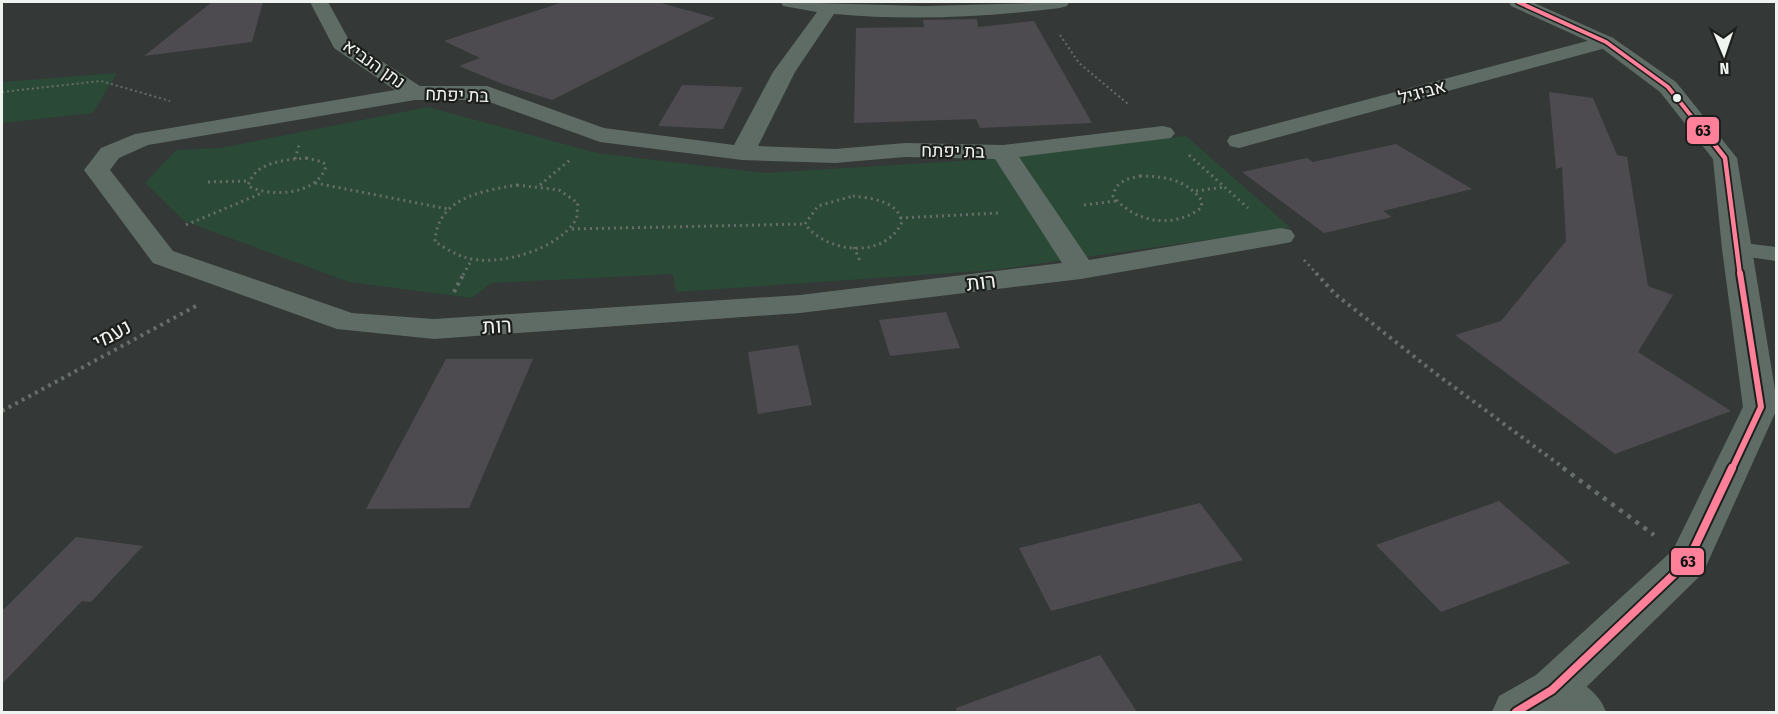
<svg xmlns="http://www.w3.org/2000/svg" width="1778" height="714" viewBox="0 0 1778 714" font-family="'Fira Sans Condensed',Heebo,sans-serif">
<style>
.green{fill:#2a4937}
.building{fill:#4e4b50}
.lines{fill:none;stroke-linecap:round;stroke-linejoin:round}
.path-far3{stroke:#666e69;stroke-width:2;stroke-dasharray:2 3;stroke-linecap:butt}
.path-far2{stroke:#666e69;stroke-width:3;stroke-dasharray:2 4;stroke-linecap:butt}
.path-far1{stroke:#666e69;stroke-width:4;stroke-dasharray:3 4.5;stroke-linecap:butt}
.path{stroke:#666e69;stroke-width:4.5;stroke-dasharray:4 6;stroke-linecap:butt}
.service{fill:#5f6c65;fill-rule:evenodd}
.minor{fill:#5f6c65;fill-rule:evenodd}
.tertiary{fill:#5f6c65;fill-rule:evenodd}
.bus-1-far3-casing{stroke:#1d1f1d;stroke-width:7}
.bus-1-far2-casing{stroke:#1d1f1d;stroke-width:8}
.bus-1-far1-casing{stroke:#1d1f1d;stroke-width:10}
.bus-1-casing{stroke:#1d1f1d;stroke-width:12}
.bus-1-far3{stroke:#ff8098;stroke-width:4}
.bus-1-far2{stroke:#ff8098;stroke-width:4.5}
.bus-1-far1{stroke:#ff8098;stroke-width:6}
.bus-1{stroke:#ff8098;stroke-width:8}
.bus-dot{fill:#f0f4f1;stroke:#1d1f1d;stroke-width:2}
.labels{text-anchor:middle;stroke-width:4.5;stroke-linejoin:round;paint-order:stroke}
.far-street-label{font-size:18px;fill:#f0f4f1;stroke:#1d1f1d}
.street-label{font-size:21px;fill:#f0f4f1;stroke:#1d1f1d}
.line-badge{stroke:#1d1f1d;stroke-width:2}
.pale-badge-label{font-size:16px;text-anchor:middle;font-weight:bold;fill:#111}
</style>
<rect width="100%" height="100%" fill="#343836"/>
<!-- green -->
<path class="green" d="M117 73 93 113 2 123V82Z
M428 107 597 153 765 173 991 159 1186 136 1291 228 994 270 676 292 673 274 491 283 472 298 349 282 184 221 145 183 176 150 220 148Z"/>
<!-- building -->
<path class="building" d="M212 2H263L252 42 144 56Z
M563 2H658L715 18 552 100 505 85 459 66 480 58 444 41Z
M977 19 978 27 1034 21 1092 123 980 128 976 119 854 123 856 28 924 27 923 20Z
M682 85 743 87 723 129 658 126Z
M1549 92 1593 98 1617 155 1627 157 1648 286 1673 295 1638 352 1731 411 1615 454 1455 335 1501 321 1566 241 1562 167 1556 169Z
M1396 144 1472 189 1383 211 1392 217 1324 233 1242 172 1307 158 1313 162Z
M946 312 960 348 890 356 879 320Z
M798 345 812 405 758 414 748 352Z
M446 359H533L469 508 366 509Z
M1499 501 1570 563 1441 612 1376 545Z
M1200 503 1243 560 1051 611 1019 548Z
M76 537 143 546 91 602 82 601 2 684V611Z
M1100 655 1137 712H957L956 708Z"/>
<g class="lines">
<!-- path-far3 -->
<path class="path-far3" d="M1060 35 1079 63 1128 104
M2 92 101 81 170 101"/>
<!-- path-far2 -->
<path class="path-far2" d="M1189 155 1248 208
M306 158 323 162 326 166C318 195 271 198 248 186 254 162 285 160 306 158Z
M295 159 299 145
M1140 176C1165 176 1187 180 1202 201L1201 208C1173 229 1135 223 1113 196 1116 181 1127 179 1140 176Z
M208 182 248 181
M315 183 448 209
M517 185 559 190 578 203C577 208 578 217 575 221 557 250 496 268 464 257 454 254 444 247 435 242 437 198 481 191 517 185Z
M540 185 571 159
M1196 191 1225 187
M853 196C871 198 898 201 902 222 885 260 826 253 805 224L818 206Z
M1084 205 1116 201
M900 218 999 213
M186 225 262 193
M572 229 805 224
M854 247 860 261
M1304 260 1318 275
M463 275 472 259"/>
<!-- path-far1 -->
<path class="path-far1" d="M1316 273 1335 294 1435 373 1565 469
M454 292 464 273
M2 411 196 306"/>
<!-- path -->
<path class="path" d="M1563 468 1654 535"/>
<!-- service -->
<path class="service" d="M1736 242 1776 247V261L1728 254 1725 249 1728 244Z"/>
<!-- minor -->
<path class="minor" d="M310 2H328L349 40 420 86H487L604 128 734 145 773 72 817 12 783 6 781 2 925 6 1069 2 1067 6 1060 8C985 17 910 21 834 14L795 72 758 146 835 149 905 143 1003 145 1163 126 1171 128 1175 133 1171 138 1019 157 1089 260 1281 228 1291 230 1295 236 1291 242 1281 244 1081 279 800 313 434 339 337 329 153 263 84 170 101 148 135 134 395 90 334 48ZM415 100H484L600 142 742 160 835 163 905 157 995 159 1062 263 800 295 434 319 352 313 173 251 110 170 119 158 148 145Z
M1606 36 1613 38 1616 42 1613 46 1239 148 1230 146 1227 141 1230 136Z
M1552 669C1574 677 1599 690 1606 712H1546L1536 705 1529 690 1536 675Z"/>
<!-- tertiary -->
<path class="tertiary" d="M1509 2H1532L1613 38 1676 82 1737 158 1776 396V411L1703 573 1568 705 1556 712H1492L1499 696 1536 675 1673 550 1743 407 1722 249 1713 159 1660 92 1599 46 1511 6Z"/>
<defs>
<path id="bus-1-far3" d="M1518 2 1606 42 1668 87 1696 122"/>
<path id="bus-1-far2" d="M1695 120 1725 158 1740 275"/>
<path id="bus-1-far1" d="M1732 469 1761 407 1740 273"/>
<path id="bus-1" d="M1516 712 1552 690 1688 561 1732 468"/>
</defs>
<!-- bus-1-far3 casing -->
<use href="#bus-1-far3" class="bus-1-far3-casing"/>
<!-- bus-1-far2 casing -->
<use href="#bus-1-far2" class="bus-1-far2-casing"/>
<!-- bus-1-far1 casing -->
<use href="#bus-1-far1" class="bus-1-far1-casing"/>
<!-- bus-1 casing -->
<use href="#bus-1" class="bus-1-casing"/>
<!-- bus-1-far3 -->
<use href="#bus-1-far3" class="bus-1-far3"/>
<!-- bus-1-far2 -->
<use href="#bus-1-far2" class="bus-1-far2"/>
<!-- bus-1-far1 -->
<use href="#bus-1-far1" class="bus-1-far1"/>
<!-- bus-1 -->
<use href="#bus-1" class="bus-1"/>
</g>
<!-- markers -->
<circle class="bus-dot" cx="1677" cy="98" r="5"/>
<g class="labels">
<!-- far-street labels -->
<g class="far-street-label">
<text transform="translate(374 64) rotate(35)" y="6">נתן הנביא</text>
<text transform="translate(1422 92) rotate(-15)" y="6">אביגיל</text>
<text transform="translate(457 95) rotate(2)" y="6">בת יפתח</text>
<text transform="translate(953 151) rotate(1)" y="6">בת יפתח</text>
</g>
<!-- street labels -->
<g class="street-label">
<text transform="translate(981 282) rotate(-7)" y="7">רות</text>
<text transform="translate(497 326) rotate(-3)" y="7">רות</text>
<text transform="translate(112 334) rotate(-28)" y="7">נעמי</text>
</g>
</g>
<g class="line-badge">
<rect x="1686" y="116" width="34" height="29" rx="6" fill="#ff8098"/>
<rect x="1670" y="547" width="35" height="29" rx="6" fill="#ff8098"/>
</g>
<g class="pale-badge-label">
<text x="1703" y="136">63</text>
<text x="1688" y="567">63</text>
</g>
<!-- border -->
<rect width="1778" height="714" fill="none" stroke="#f0f4f1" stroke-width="6"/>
<!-- north arrow -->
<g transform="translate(1724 54) rotate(178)" stroke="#1d1f1d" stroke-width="4.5" paint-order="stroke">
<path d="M0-4.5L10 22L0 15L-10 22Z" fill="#f0f4f1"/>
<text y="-9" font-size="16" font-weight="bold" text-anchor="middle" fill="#f0f4f1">N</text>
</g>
</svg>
